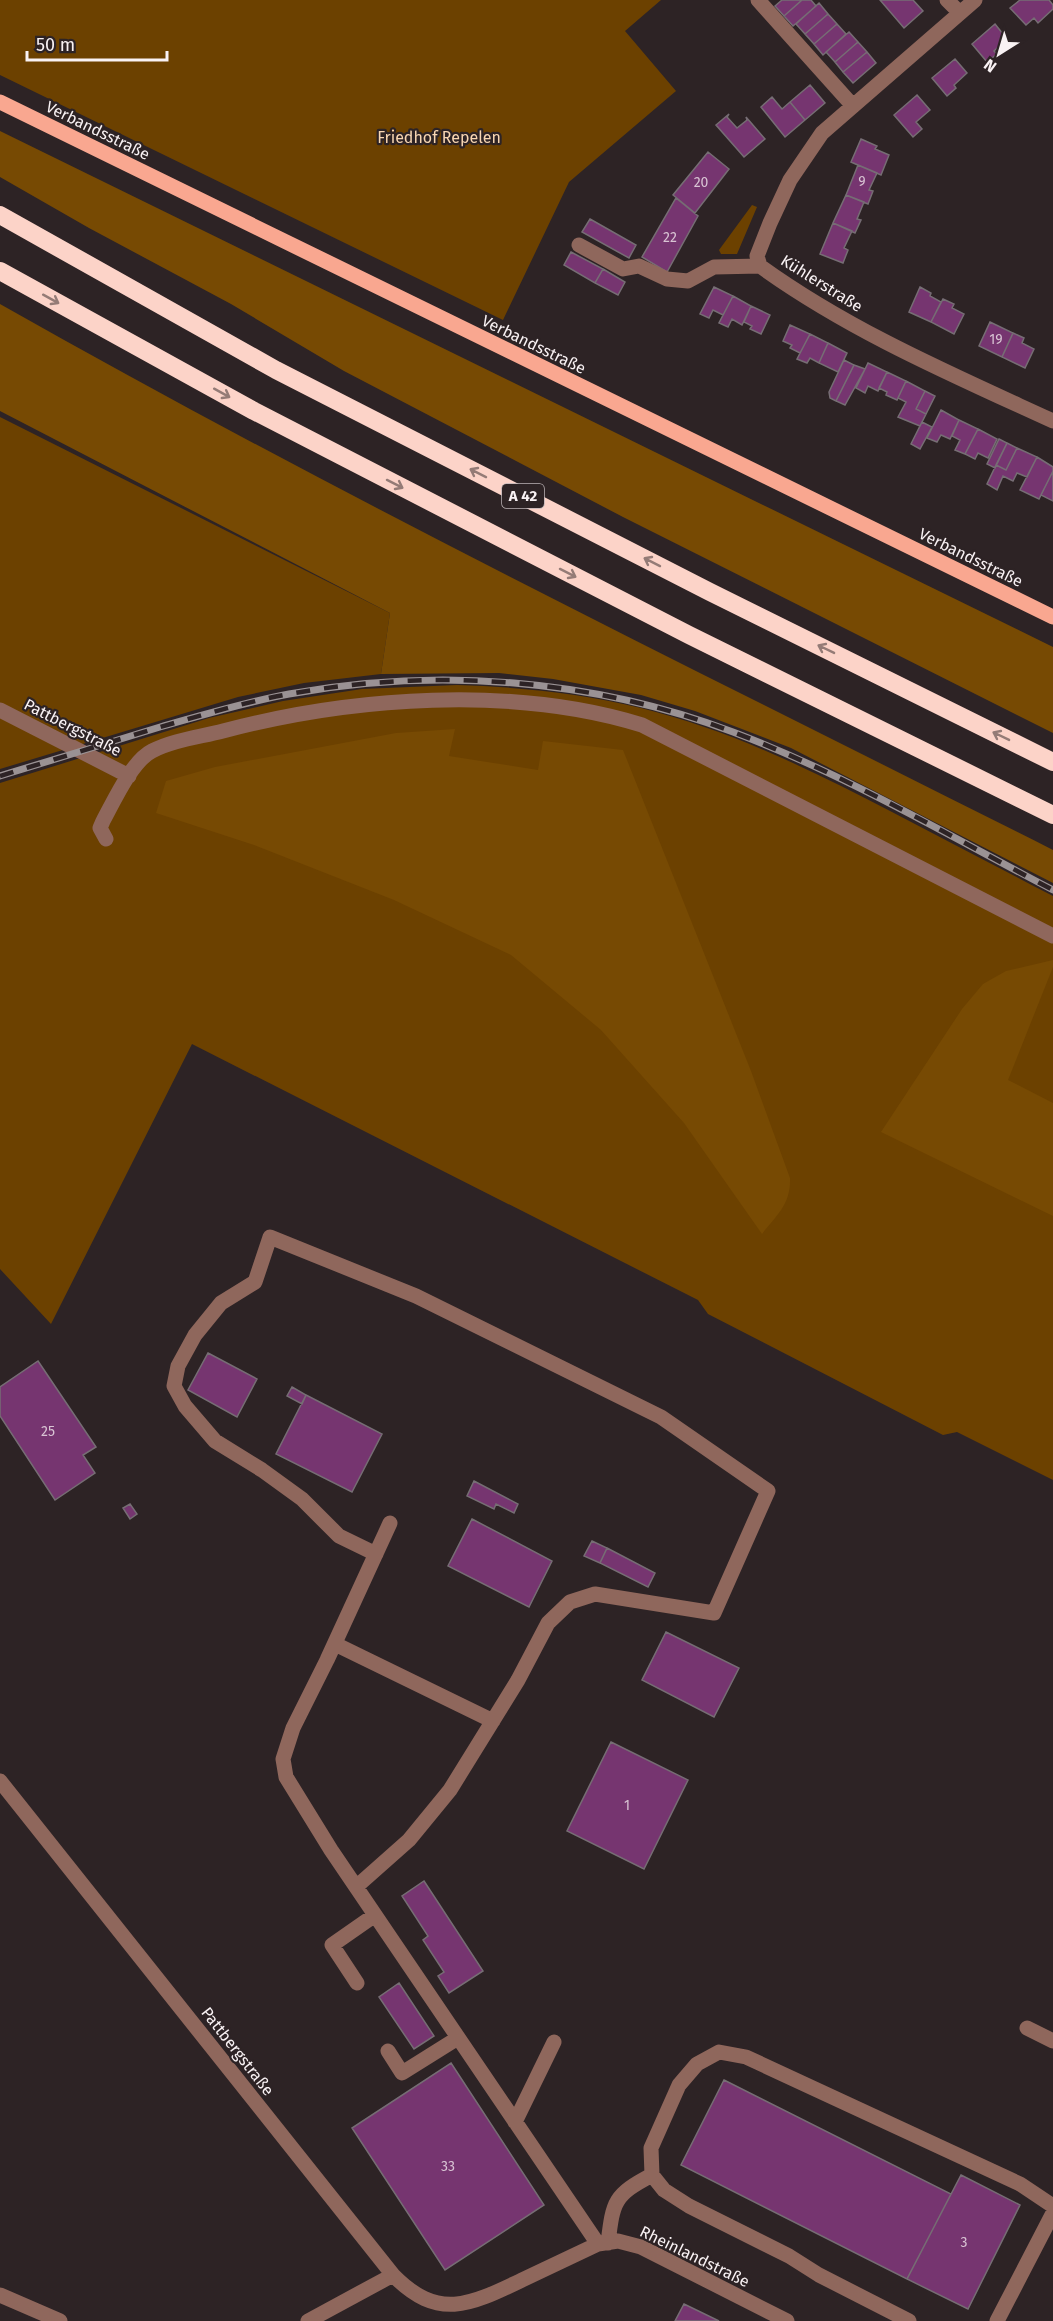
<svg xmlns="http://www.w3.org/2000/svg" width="1053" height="2321" viewBox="0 0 1053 2321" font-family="'Fira Sans',sans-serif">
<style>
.green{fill:#6c4100}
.forest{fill:#774a03}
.building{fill:#763570;stroke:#766d74;stroke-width:1.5}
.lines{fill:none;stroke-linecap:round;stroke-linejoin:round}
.minor{stroke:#8f675c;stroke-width:15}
.major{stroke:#f9a790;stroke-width:15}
.highway{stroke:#fcd3c8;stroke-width:18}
.rail-casing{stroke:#9a9294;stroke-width:7}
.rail{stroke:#2d2325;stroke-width:4.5;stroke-dasharray:14;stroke-linecap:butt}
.oneway{stroke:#947b76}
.labels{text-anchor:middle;stroke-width:4.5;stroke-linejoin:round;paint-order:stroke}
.number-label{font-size:14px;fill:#d8c3d3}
.shield{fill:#2d2325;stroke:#bcb4b6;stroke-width:1.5}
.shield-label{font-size:15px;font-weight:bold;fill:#f9f2f4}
.street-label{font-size:16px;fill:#f9f2f4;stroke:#2d2325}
.park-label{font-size:16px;fill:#f8d6b2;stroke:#2d2325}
</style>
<rect width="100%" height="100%" fill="#2d2325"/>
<!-- green -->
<path class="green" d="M0 0H661L625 31 676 91 569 182 503 320 0 75Z
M752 205 757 207 737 254H721L719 250Z
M0 417 390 613 381 674 304 683 238 697 0 769Z
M457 685C519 687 580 693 641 708 730 730 811 770 892 812 946 840 999 868 1053 896V1480L957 1432 943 1435 708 1314 698 1300 192 1044 51 1324 0 1269V783L209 718 283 701 362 689Z"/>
<!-- forest -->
<path class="forest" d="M0 131 1053 647V733L623 517 344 371 231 304 89 228 0 177Z
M0 304C344 499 700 672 1053 850V883L791 748 695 711 641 695 553 679 499 673 381 674 390 613 0 411Z
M455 729 449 756 538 770 543 741 623 750 751 1071 790 1178C791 1204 777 1215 762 1234L684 1123 601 1030 511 955 394 900 254 845 156 813 166 781 215 767 396 733Z
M1053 960V967L1008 1080 1053 1103V1216L881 1132 962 1009 983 984 1006 971Z"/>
<!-- building -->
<path class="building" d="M782 0H802L784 16 775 6Z
M802 0H811L816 6 793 26 784 16Z
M880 0H913L923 11 904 28Z
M1020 0H1049L1053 5V9L1038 23 1034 18 1026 25 1010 8Z
M819 3 828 14 805 34 796 24Z
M828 14 837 24 814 44 805 34Z
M837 24 846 34 823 55 814 44Z
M995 24 1007 39 994 51 997 54 987 62 972 44Z
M849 32 858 42 835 62 826 52Z
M858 42 867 52 843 72 835 62Z
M867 52 876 63 853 83 843 72Z
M955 59 967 73 954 85 956 88 947 96 932 78Z
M810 85 825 103 805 120 790 102Z
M917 95 930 110 916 122 922 129 913 137 894 115Z
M772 97 782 109 790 102 805 120 785 137 761 107Z
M729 114 727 117 737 128 747 120 746 117 765 139 744 157 716 125Z
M861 139 877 146 875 149 889 155 881 175 851 162Z
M708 152 729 169 695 213 673 195Z
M858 165 877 173 869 190 873 191 868 204 846 195Z
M846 195 864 202 857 219 861 220 855 233 833 223Z
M676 198 698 216 667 272 642 257Z
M590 219 636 245 629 258 582 232Z
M833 223 852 231 844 248 848 250 843 263 820 254Z
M571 252 603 269 595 283 564 265Z
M603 269 625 282 618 295 595 283Z
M714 287 733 296 723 315 713 310 709 318 700 314Z
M920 287 931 293 930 296 941 302 931 322 909 312Z
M733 296 751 306 742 325 732 319 728 327 719 323Z
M943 299 954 304 952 308 964 314 954 334 931 322Z
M751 306 770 315 761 334 750 329 752 326 744 322Z
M990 322 1013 333 1002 357 979 346Z
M790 325 810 334 800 353 790 348 792 345 783 341Z
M1013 333 1024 338 1022 343 1034 349 1025 368 1002 357Z
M810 334 828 343 819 363 810 358 807 363 797 359Z
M828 343 847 353 838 372 819 363Z
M844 360 854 365 836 401 830 398 829 392Z
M868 363 887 372 878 391 868 386 865 393 856 388Z
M854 365 865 369 845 405 836 401Z
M887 372 906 381 897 400 886 395 887 392 879 388Z
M906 381 925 391 916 409 926 414 920 426 898 417 906 402 898 398Z
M925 391 935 396 926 414 916 409Z
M941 410 959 420 950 439 941 435 937 442 927 438Z
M959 420 978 429 965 454 955 450 960 440 952 436Z
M922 422 932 427 920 449 911 444Z
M978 429 997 439 988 458 978 453 975 459 965 454Z
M999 439 1007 443 995 468 987 464Z
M1007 443 1017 448 1006 470 996 465Z
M1017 448 1037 457 1027 477 1017 473 1013 481 1003 476 997 490 987 484 996 465 1006 470Z
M1037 457 1053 467V471L1039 499 1020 490Z
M1053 471V501L1041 495Z
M208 1353 257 1379 237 1417 188 1390Z
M38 1361 96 1447 83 1455 95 1473 55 1500 0 1416V1387Z
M292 1387 306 1395 302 1404 287 1396Z
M306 1395 382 1434 352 1492 276 1454Z
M474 1481 518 1504 514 1513 496 1504 494 1509 467 1496Z
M130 1504 137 1514 130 1519 123 1508Z
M472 1519 552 1561 529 1607 448 1566Z
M592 1541 607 1548 600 1563 584 1556Z
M607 1548 655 1573 648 1587 600 1563Z
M666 1632 739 1668 714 1717 642 1680Z
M611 1742 688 1780 644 1869 567 1831Z
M424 1881 483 1971 449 1993 438 1976 444 1972 423 1940 428 1936 402 1896Z
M399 1983 434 2036 414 2049 379 1997Z
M451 2063 544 2205 445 2270 352 2128Z
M724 2080 951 2194 907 2279 681 2165Z
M961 2175 1020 2205 968 2309 907 2279Z
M684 2304 719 2321H675Z"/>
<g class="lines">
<!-- minor -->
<path class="minor" d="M758 0 853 106
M947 0 960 13
M975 0 822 133 790 180 770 223 757 256 760 266C850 331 953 375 1053 421
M579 245 623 269 639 266 667 279 688 281 714 267 760 266
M0 710 129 776
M106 839 100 828 103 821C114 801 132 761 152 751 173 740 200 737 223 731 352 697 513 685 642 725L1053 936
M390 1523 327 1660 293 1728 283 1759 286 1777 331 1850 598 2244
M335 1644 493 1721
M0 1781 393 2275C438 2321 470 2305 522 2280 547 2268 573 2256 598 2244L618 2241 641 2247 787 2321
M356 1887 409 1840 450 1790 518 1680 548 1623 570 1602 595 1594 714 1613 768 1491 661 1417 416 1296 270 1237 255 1282 221 1303 195 1335 178 1366 174 1386 185 1406 215 1441 262 1470 302 1499 339 1536 376 1554
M357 1983 332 1945 375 1915
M1027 2028 1053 2041
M388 2051 402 2073 458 2038
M515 2122 554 2042
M608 2243C613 2201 614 2195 652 2175
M0 2295 60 2321
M308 2321 393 2275
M909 2321 819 2275 789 2256 689 2206 664 2190 652 2175 651 2148 679 2085 697 2064 719 2052 746 2057 1020 2184 1053 2206
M997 2321 1053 2213"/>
<!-- major -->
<path class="major" d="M0 102 1053 617"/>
<!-- highway -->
<path class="highway" d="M0 215 276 370 710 592 1053 762
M0 271 254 411 689 635 1053 815"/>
<defs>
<path id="rail" d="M0 776C53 760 107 743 160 727 203 715 245 702 289 694 437 667 593 679 733 732 844 774 948 835 1053 890"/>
</defs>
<!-- rail casing -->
<use href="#rail" class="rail-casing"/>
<!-- rail -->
<use href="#rail" class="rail"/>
</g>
<!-- one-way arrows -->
<defs><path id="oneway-shaft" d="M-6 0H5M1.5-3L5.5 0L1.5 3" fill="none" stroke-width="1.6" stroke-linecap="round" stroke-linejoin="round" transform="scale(1.5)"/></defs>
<g class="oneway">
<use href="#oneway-shaft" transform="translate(51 299) rotate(29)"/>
<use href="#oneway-shaft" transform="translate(222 393) rotate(29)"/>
<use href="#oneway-shaft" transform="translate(478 473) rotate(-153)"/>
<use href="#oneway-shaft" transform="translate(395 484) rotate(27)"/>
<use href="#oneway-shaft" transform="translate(652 562) rotate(-153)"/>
<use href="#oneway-shaft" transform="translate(568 573) rotate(27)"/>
<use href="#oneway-shaft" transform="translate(826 649) rotate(-154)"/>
<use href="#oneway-shaft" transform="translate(1001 736) rotate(-154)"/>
</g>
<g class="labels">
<!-- number labels -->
<g class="number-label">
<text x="862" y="186">9</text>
<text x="701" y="187">20</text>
<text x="670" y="242">22</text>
<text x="996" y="344">19</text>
<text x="48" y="1436">25</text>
<text x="627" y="1810">1</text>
<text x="448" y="2171">33</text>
<text x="964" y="2247">3</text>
</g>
<!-- shield labels -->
<rect class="shield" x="502" y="484" width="42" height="24" rx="4.5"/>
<g class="shield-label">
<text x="523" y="501">A 42</text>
</g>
<!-- street labels -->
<g class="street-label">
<text transform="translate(98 130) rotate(26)" y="6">Verbandsstraße</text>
<text transform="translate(822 283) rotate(32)" y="6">Kühlerstraße</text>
<text transform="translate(534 344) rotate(26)" y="6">Verbandsstraße</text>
<text transform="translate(971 557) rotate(26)" y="6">Verbandsstraße</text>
<text transform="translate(73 727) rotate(27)" y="6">Pattbergstraße</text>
<text transform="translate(238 2051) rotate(52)" y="6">Pattbergstraße</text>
<text transform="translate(695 2256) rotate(26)" y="6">Rheinlandstraße</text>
</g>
<!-- park labels -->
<g class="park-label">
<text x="439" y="143">Friedhof Repelen</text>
</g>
</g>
<!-- north arrow -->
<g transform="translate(999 54) rotate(217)" stroke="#2d2325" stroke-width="4.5" paint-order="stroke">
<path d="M0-4.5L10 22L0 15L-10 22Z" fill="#f9f2f4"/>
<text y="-9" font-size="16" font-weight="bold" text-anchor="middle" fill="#f9f2f4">N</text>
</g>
<!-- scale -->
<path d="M27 51v9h140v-9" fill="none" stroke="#f9f2f4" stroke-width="3"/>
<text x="36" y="51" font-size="18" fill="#f9f2f4" stroke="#2d2325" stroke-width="4.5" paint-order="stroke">50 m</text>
</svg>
